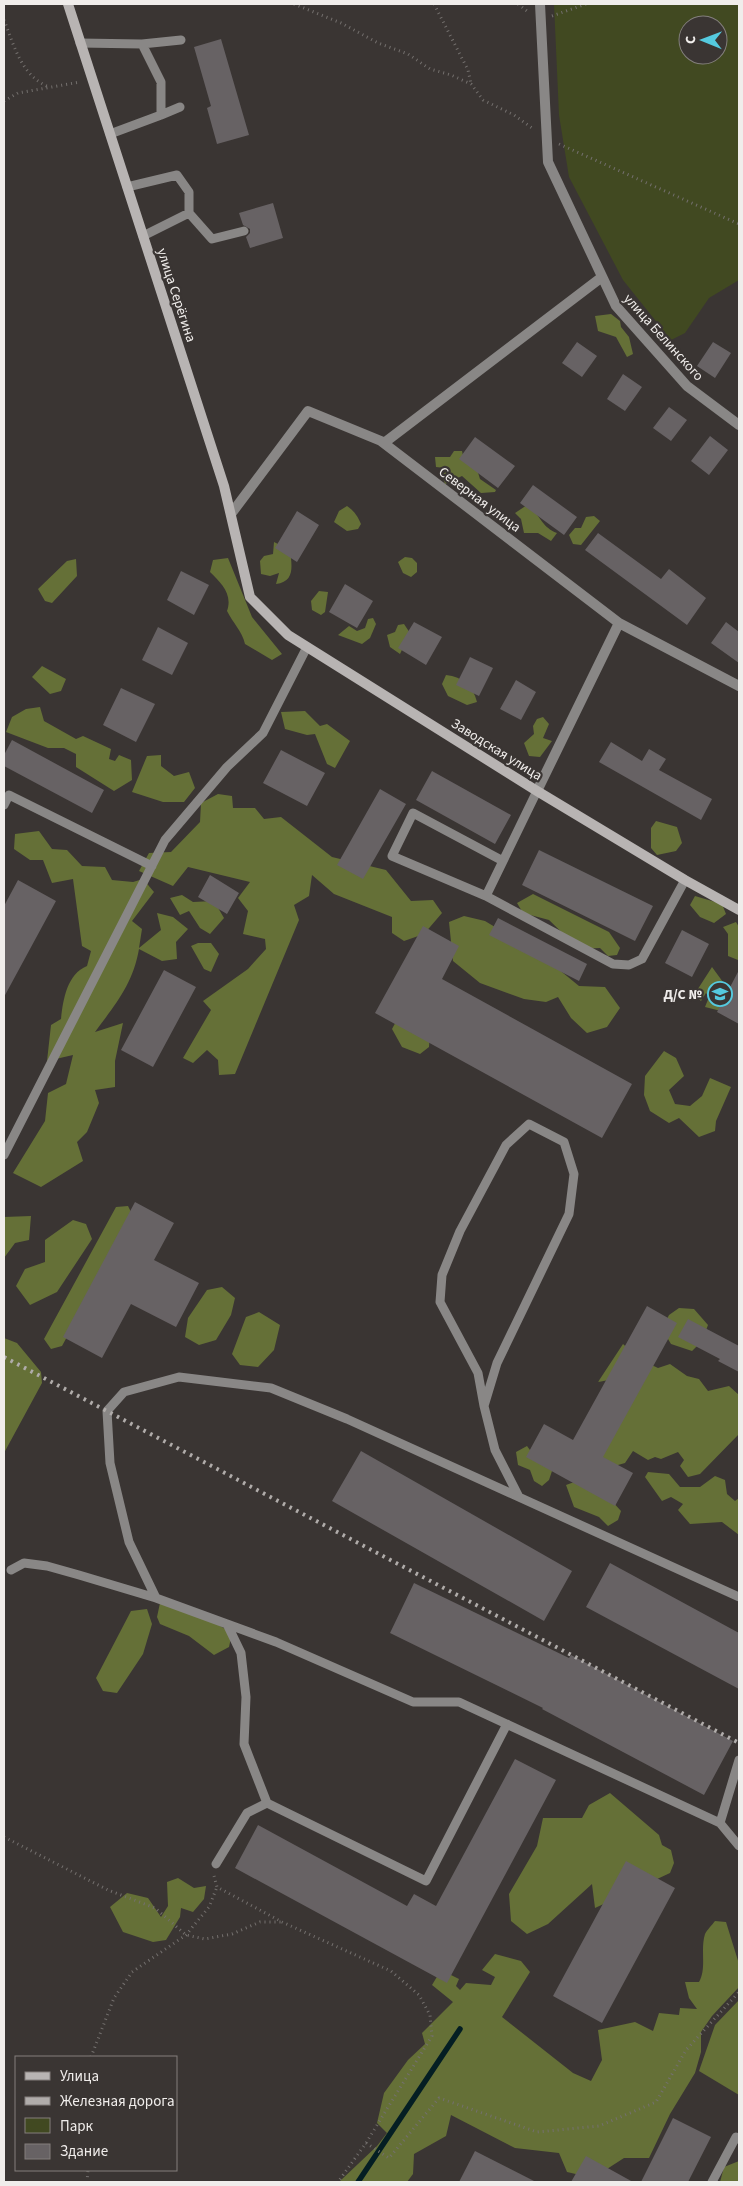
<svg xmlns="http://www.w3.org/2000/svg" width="743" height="2186" viewBox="0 0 743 2186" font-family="'Source Sans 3',sans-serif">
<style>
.green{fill:#414921;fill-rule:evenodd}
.forest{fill:#657037}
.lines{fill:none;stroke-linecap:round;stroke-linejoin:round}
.stream{stroke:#041e23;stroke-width:5.5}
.building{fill:#676264}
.path{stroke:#74706e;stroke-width:3;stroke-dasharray:1 4;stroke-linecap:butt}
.lane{stroke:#898786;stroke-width:9}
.street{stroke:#898786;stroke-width:10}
.secondary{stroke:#b8b4b3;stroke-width:10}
.rail{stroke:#b0acaa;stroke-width:4;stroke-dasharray:2.5 5;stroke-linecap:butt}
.labels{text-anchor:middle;stroke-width:4.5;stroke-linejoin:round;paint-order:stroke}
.street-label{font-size:14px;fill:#f0edeb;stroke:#3a3533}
.poi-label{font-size:14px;font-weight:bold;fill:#f0edeb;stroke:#3a3533;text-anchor:end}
</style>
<rect width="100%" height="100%" fill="#3a3533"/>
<!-- green -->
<path class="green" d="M554 4H739V280L709 298 685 333 671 340 623 280 569 177 559 115ZM688 25H718V55H688Z"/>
<!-- forest -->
<path class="forest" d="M611 314 620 321 621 327 629 337 633 354 627 357 616 337 598 331 595 316Z
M454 451H462L464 460 476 466 480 479 496 490 495 492 481 493 462 476 445 484 442 475 447 471 445 468 436 467 435 457H450Z
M527 505C541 515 541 527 557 533L551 541 538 533H524L521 519 515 513Z
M347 506C354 511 357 515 361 524L358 529 347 531 334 522 339 511Z
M594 516 600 521 581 545 573 544 569 535 575 528H581L586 517Z
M274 542 290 550C292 566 295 582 276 584L279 573 270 576 261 574 260 561 264 556 273 554Z
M405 557 412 558 417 563V572L411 577 403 573 398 562Z
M228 558 252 617 282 654 272 660 245 644C242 631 233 623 227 611 233 594 221 583 210 572L213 560Z
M76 559 77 576 52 603 45 601 38 589 67 561Z
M319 591 328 592 325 612 321 615 312 610 311 601Z
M373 618 376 624 370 638 362 644 338 635 349 626 357 631 365 628 368 619Z
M404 624 410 633 400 654 390 647 387 635 395 632 398 625Z
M42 666 66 679 61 691 50 694 32 677Z
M446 675C463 677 473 686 477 702L467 705 448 696 442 684Z
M40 707 44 721 76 739 83 736 111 749 109 759 115 761 119 755 131 760 132 780 114 791 76 767V754L64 748H48L6 732 12 717 26 709Z
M305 711 320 726 327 724 350 741 335 768 327 764 315 734 307 735 285 729 281 712Z
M543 717 549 724 543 738 552 741 540 757 529 756 524 743 534 734 533 726 537 719Z
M161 755V766L174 776 189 772 195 788 184 802H163L132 792 147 756Z
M218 794 232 796 233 808H255L264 819 281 817 332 857 386 870 411 901 433 900 442 913 424 934 404 941 392 933V917L334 894 312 875 309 896 294 905 299 920 235 1074 219 1075 218 1060 207 1050 193 1063 183 1058 211 1010 203 1001 248 969 266 949 265 939 243 934 248 911 238 898 250 882 188 867 173 886 139 871 149 853 171 852 200 822 201 803Z
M656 821 677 827 682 843 676 851 657 855 651 848V828Z
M39 831 52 849 67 850 82 866 105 867 112 880 133 882 143 879 154 892 132 921 142 929 139 948 161 930 157 913 173 917 188 929 176 942 177 959 162 961 139 949C133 984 115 1005 95 1032L123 1023 115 1061V1087L95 1090 99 1103 87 1132 77 1142 83 1161 41 1187 13 1173 45 1121 48 1093 66 1084 73 1055 47 1061 51 1025 61 1019C63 1000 67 974 87 966L91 951 82 946 73 879 52 883 43 860H30L14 849 15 834Z
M533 894 609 932 620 948 617 955 608 956 600 948 579 949 549 920 523 913 517 903Z
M182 895 193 902 214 901 224 918 210 934 200 928 189 911 180 915 170 898Z
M695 896 722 904 726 914 714 923 700 917 690 905Z
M464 916 485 921 540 954 579 986 605 987 620 1008 607 1027 587 1033 571 1018 558 997 546 1002 524 999 480 983 453 961 449 922Z
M736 922 739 927 738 960 728 956V934L723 927Z
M198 943H211L219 954 211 972 204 969 191 946Z
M712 967 731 993 721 1011 705 1007 709 997 706 993 701 1001 694 995Z
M399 1016 430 1031 429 1047 420 1054 402 1047 392 1029Z
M664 1051 676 1058 684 1076 669 1090 675 1104 690 1106 702 1096 710 1078 731 1087 716 1121 715 1131 699 1137 679 1118 669 1123 650 1111 644 1095 645 1076Z
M128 1206 133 1216 62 1346 51 1349 44 1339 116 1207Z
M31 1216 29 1240 15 1243 4 1258V1217Z
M73 1220 86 1224 92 1239 57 1292 30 1305 16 1286 25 1269 45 1262V1240Z
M222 1287 235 1298 231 1315 216 1340 199 1345 185 1337 188 1318 207 1290Z
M679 1308 694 1309 708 1325 702 1341 692 1351 671 1344 662 1329 669 1315Z
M259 1312 280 1325 274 1350 258 1367 240 1365 232 1354 246 1317Z
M4 1338 17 1343 41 1372 42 1383 4 1453Z
M623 1344 641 1360 658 1368 670 1364 687 1376 699 1379 708 1391 729 1386 739 1395V1434L700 1474 688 1477 680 1466 684 1460 678 1452 661 1459 655 1457 648 1460 633 1451 625 1463 611 1467 599 1460 625 1377 598 1382Z
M527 1446 536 1458 553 1468 549 1480 542 1486 534 1481 530 1470 518 1465 516 1452Z
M648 1472 669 1474 680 1487H700L715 1476 725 1480 727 1494 735 1501 739 1498V1535L722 1522 690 1524 678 1510 683 1504 671 1497 662 1501 645 1477Z
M577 1481 611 1500 621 1511 618 1520 608 1526 599 1517 574 1507 566 1485Z
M160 1603 205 1617 232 1633 229 1647 214 1655 189 1636 160 1624 157 1617Z
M147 1609 152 1624 143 1654 117 1693 103 1691 96 1678 131 1611Z
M610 1793 659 1835 662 1845 671 1850 674 1863 670 1873 595 1908 592 1884 548 1924 527 1934 511 1921 509 1894 537 1846 543 1818H582L589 1805Z
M178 1878 194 1888 206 1886 204 1899 193 1912 181 1908 180 1917 166 1940 153 1942 123 1932 110 1907 127 1893 148 1898 161 1917 168 1906 167 1882Z
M715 1921 726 1922 739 1964V1987L712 2016 701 2032V2052L695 2073 670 2114 649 2158H624L593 2178 567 2172 559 2153 515 2148 451 2115 446 2136 414 2154 413 2174 407 2182H339L377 2146 387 2133 377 2123 384 2093 408 2060 425 2044 422 2033 453 2002 432 1985 441 1970 459 1979 456 1986 460 1990 466 1983 491 1985 495 1977 482 1970 495 1954 521 1961 530 1972 502 2017 573 2073 591 2081 602 2060 598 2030 635 2022 653 2031 659 2013 679 2015 680 2008 697 2009 689 1998 685 1982H699C707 1968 700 1950 705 1934 707 1930 712 1925 715 1921Z
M739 2000V2095L699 2071 715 2025Z
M739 2161V2182H720L724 2167Z"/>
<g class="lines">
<!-- stream -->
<path class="stream" d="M358 2182 460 2029"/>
</g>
<!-- building -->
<path class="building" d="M221 39 249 135 217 144 207 108 211 106 194 47Z
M273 203 283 238 250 248 246 237 250 233V229L243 225 239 213Z
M577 342 597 356 582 377 562 363Z
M713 342 731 353 715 378 697 366Z
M623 374 642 387 625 411 607 399Z
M669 407 687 420 671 441 653 428Z
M710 436 728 450 709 475 691 461Z
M475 437 515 466 498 488 459 459Z
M533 485 577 517 564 535 520 503Z
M297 511 319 525 297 562 275 548Z
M598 533 661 579 669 569 706 598 687 625 585 550Z
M181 571 209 585 194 615 167 600Z
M345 584 373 601 357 628 329 612Z
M414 622 442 637 426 665 398 648Z
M726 622 739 632V663L711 643Z
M158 627 188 643 172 675 142 660Z
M470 657 493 668 479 696 456 685Z
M516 680 536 692 521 720 500 709Z
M121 688 155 704 136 742 103 725Z
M12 740 104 790 92 813 4 766V755Z
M611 742 642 761 649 749 666 759 659 770 712 799 701 820 599 762Z
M281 750 325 773 307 806 263 783Z
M432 771 511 815 495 844 416 800Z
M380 789 406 804 363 879 337 865Z
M539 850 653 906 635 941 522 885Z
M210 875 239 893 227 914 198 897Z
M18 880 56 901 4 997V906Z
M498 918 587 964 579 981 489 935Z
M423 926 459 946 442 979 632 1084 602 1138 375 1013Z
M682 930 709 944 692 977 665 963Z
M164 970 196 987 153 1067 121 1050Z
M739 970V1024L717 1012Z
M135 1202 174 1223 154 1260 199 1283 176 1327 131 1304 102 1358 63 1337Z
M647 1306 677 1323 603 1457 633 1473 615 1506 526 1457 544 1424 573 1440Z
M688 1319 739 1346V1372L718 1361 720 1359 678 1337Z
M361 1451 572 1571 544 1621 332 1501Z
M610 1563 739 1633V1689L586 1607Z
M414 1583 569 1658 571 1655 733 1741 704 1795 542 1709 543 1708 390 1633Z
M515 1759 556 1780 447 1983 235 1868 258 1825 407 1906 414 1894 436 1906Z
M626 1861 675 1888 602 2023 553 1996Z
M673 2118 711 2137 688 2182H641Z
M475 2151 536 2182H459Z
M586 2156 633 2182H571Z"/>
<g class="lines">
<!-- path -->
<path class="path" d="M294 4 341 23 378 43 408 54 430 69 451 75 471 84 483 100 514 115 532 128
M434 4 468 70 471 84
M518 4 527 11
M552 16 586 4
M4 20C14 45 21 76 49 87
M4 101 18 93 80 82
M559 144 739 224
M4 1837 108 1890 155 1908 186 1935 205 1939 232 1934 260 1922H281
M214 1876 217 1887 282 1922 391 1971 419 1995 430 2015 432 2036 366 2143 338 2182
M91 2057 114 1998 132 1972 186 1935 209 1907 217 1887
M366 2143 389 2158 439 2098 537 2132 599 2126 656 2102 686 2050 739 1992
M87 2182 88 2170"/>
<!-- lane -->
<path class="lane" d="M80 43 142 44 161 82V115L110 134
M142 44 181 40
M161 115 180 107
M127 187 177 175 189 192V213L143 236
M189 213 212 239 244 231
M537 791 486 896 613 964 629 965 642 959 685 880
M4 805 9 795 152 866
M486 896 392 856 413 813 503 861
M4 1155 165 840 227 767 263 733 307 647
M484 1406 478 1373 440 1302 442 1275 460 1231 506 1145 529 1124 564 1142 574 1174 569 1214 497 1363 484 1406 495 1450 519 1497
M11 1570 24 1563 47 1566 79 1575 156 1598 276 1642 413 1702H459L720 1823 739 1846
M156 1598 129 1542 110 1463 107 1411 124 1392 179 1377 271 1388 347 1419 739 1597
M227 1624 241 1653 246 1697 244 1744 267 1803
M720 1823 739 1760
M216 1864 247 1813 267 1803 426 1881 507 1724
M712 2182 736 2137 739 2139"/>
<!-- street -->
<path class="street" d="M540 4 548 162 616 306 687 386 739 425
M384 443 602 277
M231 514 308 411 381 441 619 623 739 686
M537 791 619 623"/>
<!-- secondary -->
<path class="secondary" d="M68 4 224 486 250 597 288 635 537 791 685 880 739 910"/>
<!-- rail -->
<path class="rail" d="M4 1357 739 1743"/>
</g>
<!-- icons -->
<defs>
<symbol id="school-ring" viewBox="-11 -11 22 22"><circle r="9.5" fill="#3a3533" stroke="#55cadf" stroke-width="1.5"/><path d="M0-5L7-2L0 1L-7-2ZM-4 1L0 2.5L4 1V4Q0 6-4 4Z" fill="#55cadf"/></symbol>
</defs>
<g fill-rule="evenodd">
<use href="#school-ring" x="706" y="980" width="28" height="28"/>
</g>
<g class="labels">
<!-- street labels -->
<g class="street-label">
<text transform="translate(177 295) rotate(72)" y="5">улица Серёгина</text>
<text transform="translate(664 337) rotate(48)" y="5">улица Белинского</text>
<text transform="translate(480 499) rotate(37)" y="5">Северная улица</text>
<text transform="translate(497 749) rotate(32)" y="5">Заводская улица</text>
</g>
<!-- poi labels -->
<g class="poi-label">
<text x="702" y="999">Д/С №</text>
</g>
</g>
<!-- border -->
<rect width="743" height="2186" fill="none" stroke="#f0edeb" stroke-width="10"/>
<!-- legend -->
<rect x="15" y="2056" width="162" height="115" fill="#3a3533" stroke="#837f7d"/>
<rect x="25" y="2072" width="25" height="8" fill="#b8b4b3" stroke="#837f7d"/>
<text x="60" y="2081" font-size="15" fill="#f0edeb">Улица</text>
<rect x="25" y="2097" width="25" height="8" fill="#b0acaa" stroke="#837f7d"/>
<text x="60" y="2106" font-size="15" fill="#f0edeb">Железная дорога</text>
<rect x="25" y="2118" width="25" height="15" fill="#414921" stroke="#837f7d"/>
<text x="60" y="2131" font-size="15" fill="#f0edeb">Парк</text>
<rect x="25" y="2144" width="25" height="15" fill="#676264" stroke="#837f7d"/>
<text x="60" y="2156" font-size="15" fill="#f0edeb">Здание</text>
<!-- north arrow -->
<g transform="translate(703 40) rotate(271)"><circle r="24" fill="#3a3533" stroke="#837f7d"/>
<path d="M0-4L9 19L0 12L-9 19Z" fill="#55cadf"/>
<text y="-8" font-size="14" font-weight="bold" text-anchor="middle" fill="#f0edeb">С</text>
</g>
</svg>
